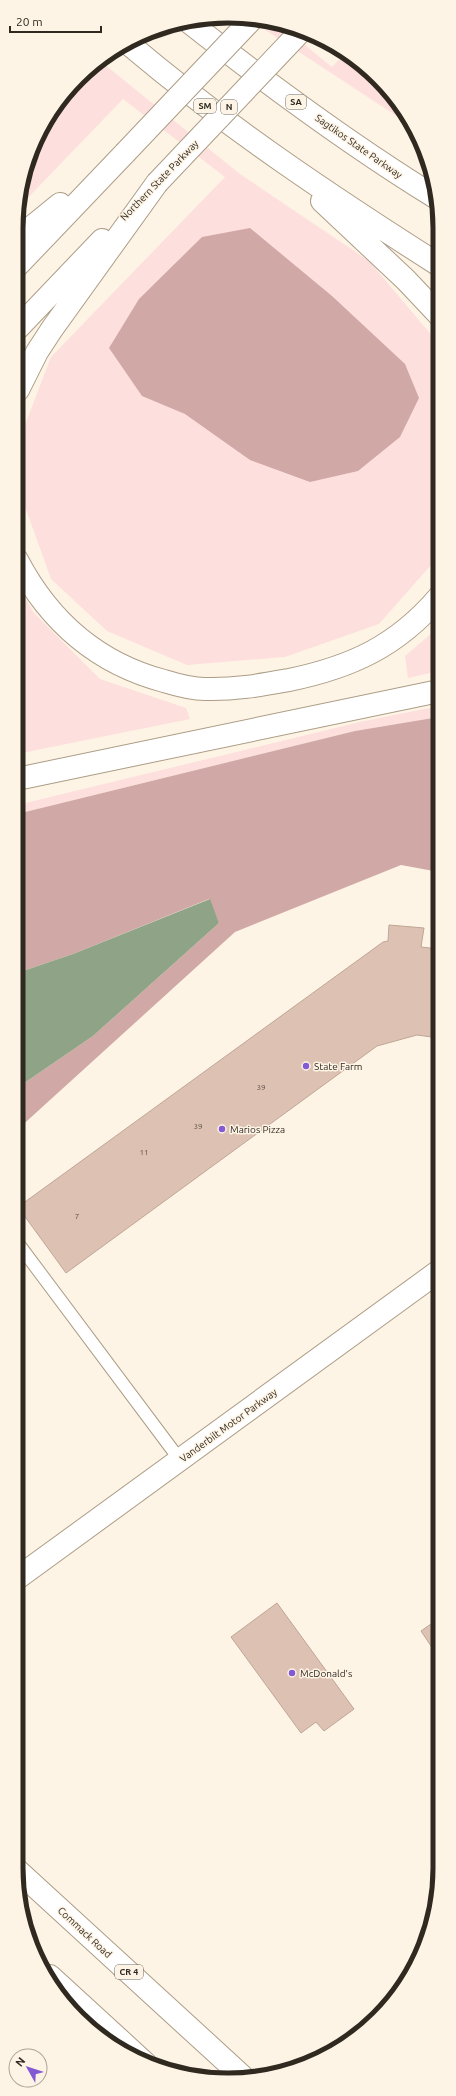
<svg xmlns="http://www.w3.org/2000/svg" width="456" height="2096" viewBox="0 0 456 2096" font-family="Ubuntu,sans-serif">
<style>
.green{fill:#fddfdd}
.forest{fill:#d0a8a6}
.water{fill:#8fa386}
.building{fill:#ddc2b3;stroke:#bfa596}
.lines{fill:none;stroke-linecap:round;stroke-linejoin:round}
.service-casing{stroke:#ac9d86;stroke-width:14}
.secondary-casing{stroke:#ac9d86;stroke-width:24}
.primary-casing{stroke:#ac9d86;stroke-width:24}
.motorway-casing{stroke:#ac9d86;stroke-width:24}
.service{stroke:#fff;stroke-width:12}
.secondary{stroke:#fff;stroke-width:22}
.primary{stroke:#fff;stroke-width:22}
.motorway{stroke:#fff;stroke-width:22}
.motorway-bridge-casing{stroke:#ac9d86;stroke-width:24;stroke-linecap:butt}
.motorway-bridge{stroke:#fff;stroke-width:22}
.poi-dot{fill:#845ad4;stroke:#fef4e5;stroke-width:1.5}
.labels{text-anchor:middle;stroke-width:3;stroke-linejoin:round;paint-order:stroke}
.number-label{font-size:8px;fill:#5a4f45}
.shield{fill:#fef4e5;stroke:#6d665b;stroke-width:1}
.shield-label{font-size:9px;font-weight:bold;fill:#2f2920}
.street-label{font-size:10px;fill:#2f2920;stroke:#fef4e5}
.poi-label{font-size:10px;fill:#2f2920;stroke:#fef4e5;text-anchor:start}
.rim{fill:none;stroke:#2f2920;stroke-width:5}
</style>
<rect width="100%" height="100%" fill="#fef4e5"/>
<!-- green -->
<path class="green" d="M247 18C276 16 310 50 332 67L344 54 378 78 412 126Z
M99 60 240 174 369 261 439 344V556L379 624 285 657 187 665 107 631 51 579 23 501V430L51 357 225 177 123 99 18 208V201L44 122Z
M17 582 33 612 100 679 186 708 190 719 17 754Z
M439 627V671L408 678 405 656Z
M439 706V717L355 731 17 814V805L360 722Z"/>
<!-- forest -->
<path class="forest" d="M250 228 332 296 405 364 419 398 400 437 358 471 310 482 250 460 185 414 142 396 109 348 139 299 202 237Z
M439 717V872L401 865 235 932 17 1130V1088L93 1036 219 923 209 899 73 954 17 973V814L355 731Z"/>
<!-- water -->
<path class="water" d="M210 899 219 923 93 1036 17 1088V973L73 954Z"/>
<!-- building -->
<path class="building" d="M389 925 424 928 421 947 439 949V1038L417 1035 377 1046 66 1273 18 1207 383 942 388 941Z
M277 1603 354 1709 324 1731 316 1722 301 1733 231 1637Z
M438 1619V1646L433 1649 421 1631Z"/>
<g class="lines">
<defs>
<path id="service" d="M17 1242 180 1460"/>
<path id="secondary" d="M16 1579 439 1271"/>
<path id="primary" d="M16 1869 242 2076
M50 1976 146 2064"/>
<path id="motorway" d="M189 22C268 84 349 144 435 197
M130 45C227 127 332 197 439 265
M322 201 406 280 439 315
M18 238 60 204
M18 265 125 153
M18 328 102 240
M18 390 37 352 52 329 157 183
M17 560C49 621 96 663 164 681 177 685 191 689 205 689 234 690 261 685 289 680 352 667 397 646 439 597
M17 779 439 691"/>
</defs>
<!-- service casing -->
<use href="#service" class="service-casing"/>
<!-- secondary casing -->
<use href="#secondary" class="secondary-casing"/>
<!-- primary casing -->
<use href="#primary" class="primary-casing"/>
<!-- motorway casing -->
<use href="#motorway" class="motorway-casing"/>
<!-- service -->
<use href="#service" class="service"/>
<!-- secondary -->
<use href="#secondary" class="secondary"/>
<!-- primary -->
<use href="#primary" class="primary"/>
<!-- motorway -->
<use href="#motorway" class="motorway"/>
<defs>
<path id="motorway-bridge" d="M125 153 253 18
M157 183 301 31"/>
</defs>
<!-- motorway-bridge casing -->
<use href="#motorway-bridge" class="motorway-bridge-casing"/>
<!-- motorway-bridge -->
<use href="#motorway-bridge" class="motorway-bridge"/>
</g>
<!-- markers -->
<g class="poi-dot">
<circle cx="306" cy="1066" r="4"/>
<circle cx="222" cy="1129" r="4"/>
<circle cx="292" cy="1673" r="4"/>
</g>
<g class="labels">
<!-- number labels -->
<g class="number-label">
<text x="261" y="1090">39</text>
<text x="198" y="1129">39</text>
<text x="144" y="1155">11</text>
<text x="77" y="1219">7</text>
</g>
<!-- shield labels -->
<g class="shield">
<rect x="286" y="95" width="20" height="14" rx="3"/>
<rect x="194" y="99" width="22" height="14" rx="3"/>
<rect x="221" y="100" width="16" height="14" rx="3"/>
<rect x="115" y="1965" width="28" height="14" rx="3"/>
</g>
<g class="shield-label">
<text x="296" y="105">SA</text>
<text x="205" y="109">SM</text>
<text x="229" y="110">N</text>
<text x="129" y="1975">CR 4</text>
</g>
<!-- street labels -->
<g class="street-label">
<text transform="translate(359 146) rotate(35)" y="4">Sagtikos State Parkway</text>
<text transform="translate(159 180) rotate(-46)" y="4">Northern State Parkway</text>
<text transform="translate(228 1425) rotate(-36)" y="4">Vanderbilt Motor Parkway</text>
<text transform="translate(85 1932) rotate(43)" y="4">Commack Road</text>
</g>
<!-- poi labels -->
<g class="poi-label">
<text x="314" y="1070">State Farm</text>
<text x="230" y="1133">Marios Pizza</text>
<text x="300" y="1677">McDonald's</text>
</g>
</g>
<!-- crop -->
<path d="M0 0H456V2096H0ZM228 23H228A205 205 0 0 1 433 228V1868A205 205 0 0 1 228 2073H228A205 205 0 0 1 23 1868V228A205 205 0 0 1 228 23Z" fill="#fef4e5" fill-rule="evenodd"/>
<path class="rim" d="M228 23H228A205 205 0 0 1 433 228V1868A205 205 0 0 1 228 2073H228A205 205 0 0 1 23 1868V228A205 205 0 0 1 228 23Z"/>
<!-- north arrow -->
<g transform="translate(28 2068) rotate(309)"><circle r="19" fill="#fef4e5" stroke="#aba396"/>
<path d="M0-3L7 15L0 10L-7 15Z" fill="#845ad4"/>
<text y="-6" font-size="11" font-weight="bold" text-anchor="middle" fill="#2f2920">N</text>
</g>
<!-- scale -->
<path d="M10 26v6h91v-6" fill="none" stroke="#2f2920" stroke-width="2"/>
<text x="16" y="26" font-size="12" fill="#2f2920" stroke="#fef4e5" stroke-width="3" paint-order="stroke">20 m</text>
</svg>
